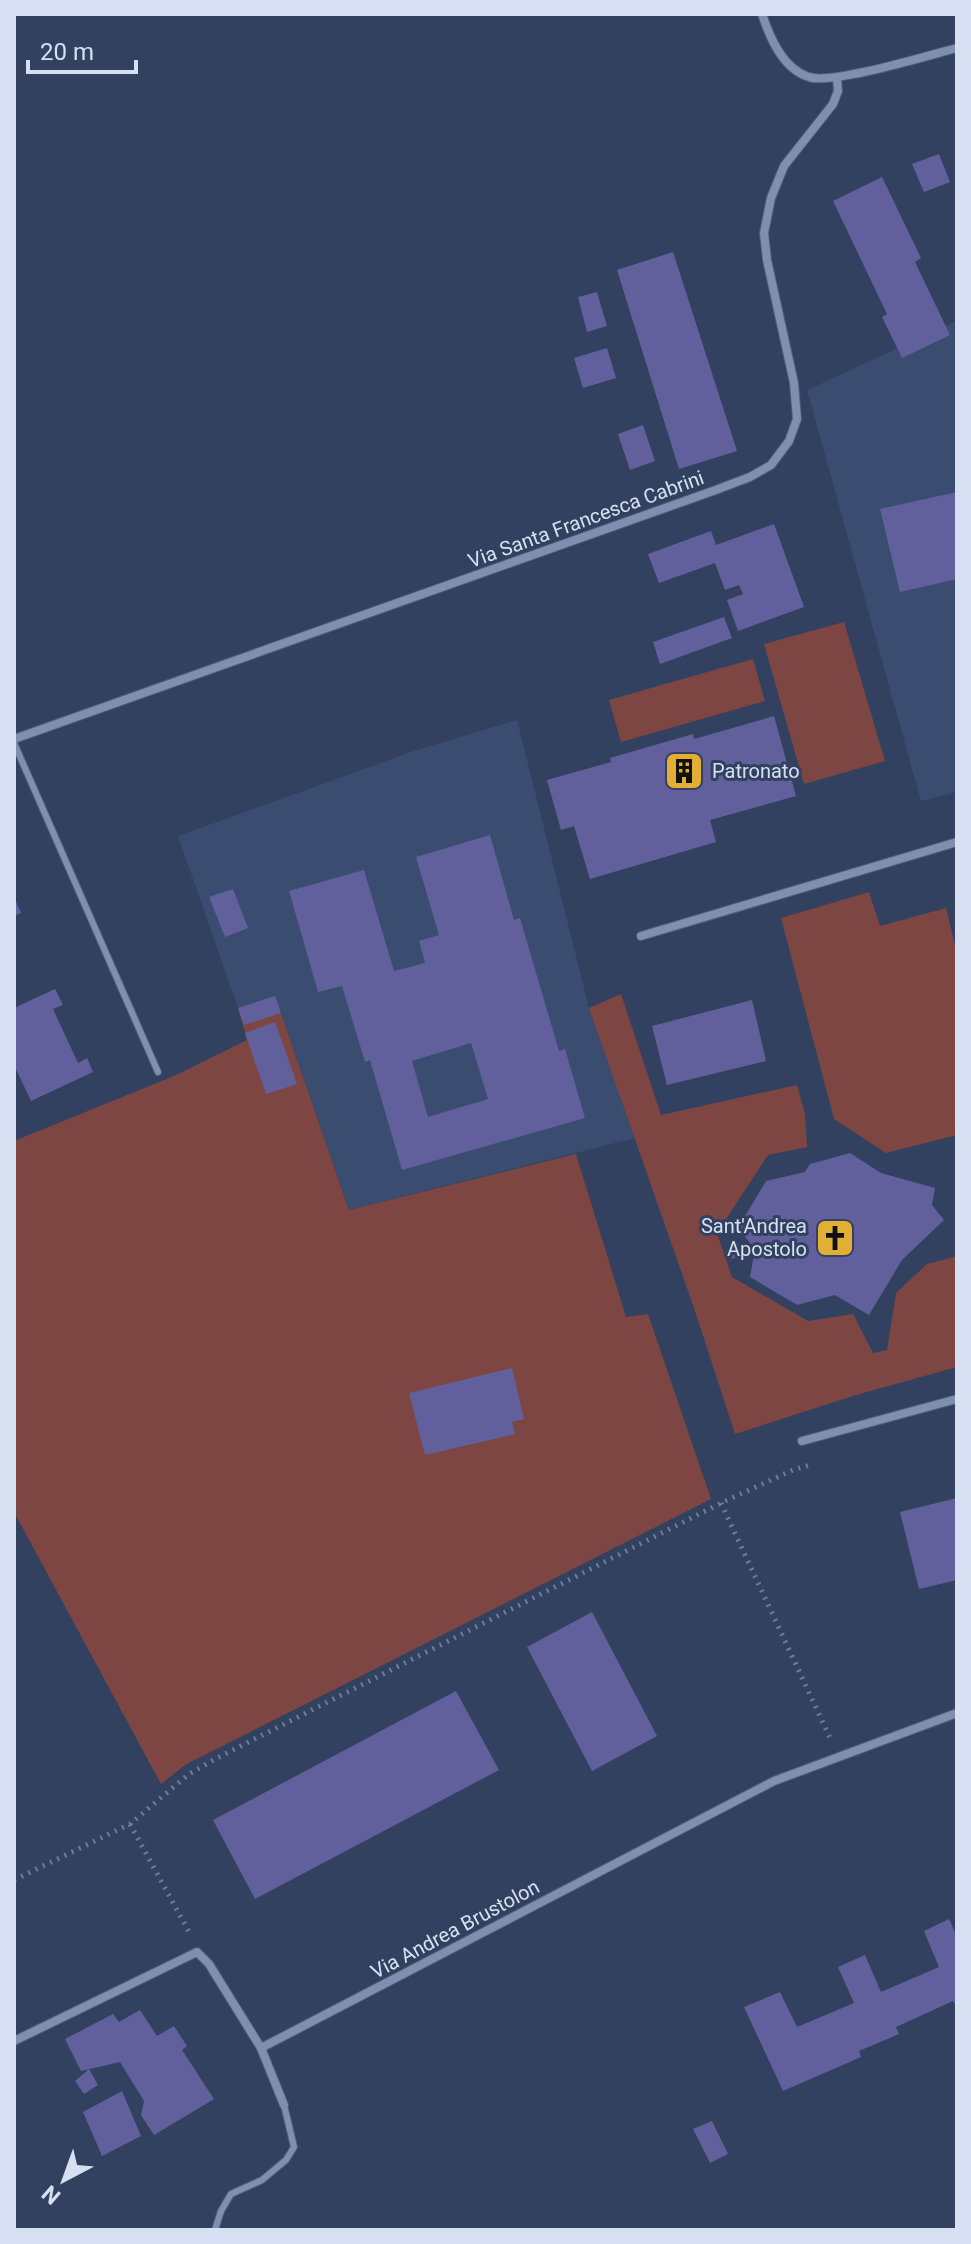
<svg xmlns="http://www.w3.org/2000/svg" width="971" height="2244" viewBox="0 0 971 2244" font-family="Roboto,sans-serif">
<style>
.built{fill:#3a4c70}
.green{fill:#7e4643}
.building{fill:#62609c;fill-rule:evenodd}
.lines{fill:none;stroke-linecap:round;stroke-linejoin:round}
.lane-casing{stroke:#525e78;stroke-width:8}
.street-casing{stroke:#525e78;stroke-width:10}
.path{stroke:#6e7c95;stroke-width:5;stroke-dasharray:2 6;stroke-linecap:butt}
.lane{stroke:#7e8fb2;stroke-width:6}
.street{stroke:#7e8fb2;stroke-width:8}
.labels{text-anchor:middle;stroke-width:6;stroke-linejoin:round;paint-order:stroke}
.street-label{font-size:20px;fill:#d6e0f2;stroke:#32415f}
.poi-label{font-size:20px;fill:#d6e0f2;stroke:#32415f;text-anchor:start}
</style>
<rect width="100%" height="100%" fill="#32415f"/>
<!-- built -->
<path class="built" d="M957 321V792L921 801 807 390Z
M517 720 589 1008 635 1138 349 1210 275 996 238 1008 178 836 414 751Z"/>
<!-- green -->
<path class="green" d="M844 622 885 761 804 784 764 644Z
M753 659 765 701 621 742 609 700Z
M869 892 880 926 946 908 957 953V1135L886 1153 834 1119 781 918Z
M621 994 661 1115 797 1085 805 1114 807 1147 768 1155 717 1233 732 1277 808 1321 853 1314 873 1353 887 1350 896 1293 927 1264 957 1256V1367L856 1395 735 1434 694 1308 589 1008Z
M275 996 349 1210 576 1154 626 1317 648 1314 711 1499 185 1765 161 1784 14 1512V1141L174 1076 247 1040 238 1008Z"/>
<!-- building -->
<path class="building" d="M939 154 950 182 924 192 912 164Z
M882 177 921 258 915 262 950 335 902 358 882 317 887 314 833 201Z
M673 252 737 451 679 469 617 270Z
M597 292 607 326 587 332 578 297Z
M607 348 616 378 583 388 574 358Z
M643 425 655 461 630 470 618 434Z
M957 492V579L900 592 880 509Z
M774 524 804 607 738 631 727 600 743 594 739 585 725 590 715 563 659 583 648 554 711 531 716 545Z
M724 617 732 638 660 664 653 642Z
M774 716 796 796 710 820 716 842 590 879 574 826 561 830 547 780 611 762 610 758 693 734 694 739Z
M490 835 514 920 520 918 559 1051 565 1049 585 1118 402 1170 370 1060 365 1062 342 986 318 992 289 891 364 870 394 971 425 963 419 941 439 935 416 857ZM471 1043 488 1099 428 1117 412 1061Z
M233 889 248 928 225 937 209 897Z
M14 897 21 913 14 916Z
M55 989 63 1005 53 1009 78 1063 87 1058 93 1072 31 1101 14 1065V1008Z
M275 996 281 1013 244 1025 238 1008Z
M752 1000 766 1061 667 1085 652 1026Z
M275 1022 297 1084 266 1094 245 1033Z
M850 1153 881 1173 935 1188 932 1205 944 1220 902 1260 869 1315 835 1295 797 1305 750 1277 755 1249 738 1228 766 1181 805 1172 810 1164Z
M743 1242 747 1255 731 1259 728 1246Z
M512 1368 524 1419 512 1422 515 1434 425 1455 409 1393Z
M957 1498V1580L919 1589 900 1512Z
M592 1612 657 1736 592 1771 527 1647Z
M456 1691 499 1770 255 1899 213 1820Z
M949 1919 957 1937V2008L953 2001 896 2027 899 2034 859 2051 861 2057 783 2091 744 2007 780 1992 797 2027 854 2003 838 1967 865 1955 881 1992 939 1967 924 1931Z
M140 2010 157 2036 174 2026 187 2046 182 2050 214 2099 154 2135 141 2115 144 2101 120 2062 81 2071 65 2039 113 2014 119 2022Z
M89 2069 98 2085 84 2094 75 2081Z
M122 2091 141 2136 102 2156 83 2112Z
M712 2121 728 2154 710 2163 693 2129Z"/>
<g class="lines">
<defs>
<path id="lane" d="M14 743 158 1072
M215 2230 221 2211 231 2194 262 2180 286 2160 294 2147 284 2105"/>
<path id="street" d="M762 14C770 38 783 69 809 77 831 85 930 55 957 48
M14 739 713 491 750 477 771 465 789 441 797 419 794 383 767 260 764 233 771 198 784 166 833 104 838 91 837 78
M641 936 957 842
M802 1441 957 1399
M14 2041 197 1952 209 1964 261 2048 774 1781 957 1713
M261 2048 284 2105"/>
</defs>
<!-- lane casing -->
<use href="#lane" class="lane-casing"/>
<!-- street casing -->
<use href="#street" class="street-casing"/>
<!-- path -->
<path class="path" d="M721 1503 830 1738
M130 1824 189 1932
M14 1880 130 1824 189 1774 215 1759 721 1503 793 1470 813 1464"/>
<!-- lane -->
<use href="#lane" class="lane"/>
<!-- street -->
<use href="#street" class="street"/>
</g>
<!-- icons -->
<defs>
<symbol id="building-square" viewBox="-11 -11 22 22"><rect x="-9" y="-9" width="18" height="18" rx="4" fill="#e3ae34" stroke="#32415f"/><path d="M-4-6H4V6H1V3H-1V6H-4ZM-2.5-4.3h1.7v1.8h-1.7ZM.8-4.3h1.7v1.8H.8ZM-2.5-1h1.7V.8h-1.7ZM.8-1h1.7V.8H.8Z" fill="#111"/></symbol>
<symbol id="church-square" viewBox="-11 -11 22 22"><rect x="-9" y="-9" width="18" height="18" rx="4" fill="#e3ae34" stroke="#32415f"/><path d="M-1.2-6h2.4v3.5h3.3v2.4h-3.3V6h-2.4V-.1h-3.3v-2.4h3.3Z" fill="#111"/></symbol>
</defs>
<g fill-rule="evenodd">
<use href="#building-square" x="662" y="749" width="44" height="44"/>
<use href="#church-square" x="813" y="1216" width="44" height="44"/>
</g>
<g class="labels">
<!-- street labels -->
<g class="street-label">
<text transform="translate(586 519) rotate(-20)" y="7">Via Santa Francesca Cabrini</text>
<text transform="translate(455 1929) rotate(-28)" y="7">Via Andrea Brustolon</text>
</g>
<!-- poi labels -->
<g class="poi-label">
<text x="712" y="778">Patronato</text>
<text x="807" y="1233" text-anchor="end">Sant'Andrea<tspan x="807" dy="23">Apostolo</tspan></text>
</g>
</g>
<!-- border -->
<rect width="971" height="2244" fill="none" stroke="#d6e0f2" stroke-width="32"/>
<!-- north arrow -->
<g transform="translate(64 2180) rotate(221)" stroke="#32415f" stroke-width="6" paint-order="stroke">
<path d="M0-6L14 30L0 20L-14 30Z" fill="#d6e0f2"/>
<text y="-12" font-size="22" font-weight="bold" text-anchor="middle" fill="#d6e0f2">N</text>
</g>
<!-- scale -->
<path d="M28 60v12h108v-12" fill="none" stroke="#d6e0f2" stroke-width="4"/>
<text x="40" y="60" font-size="24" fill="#d6e0f2" stroke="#32415f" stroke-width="6" paint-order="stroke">20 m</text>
</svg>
